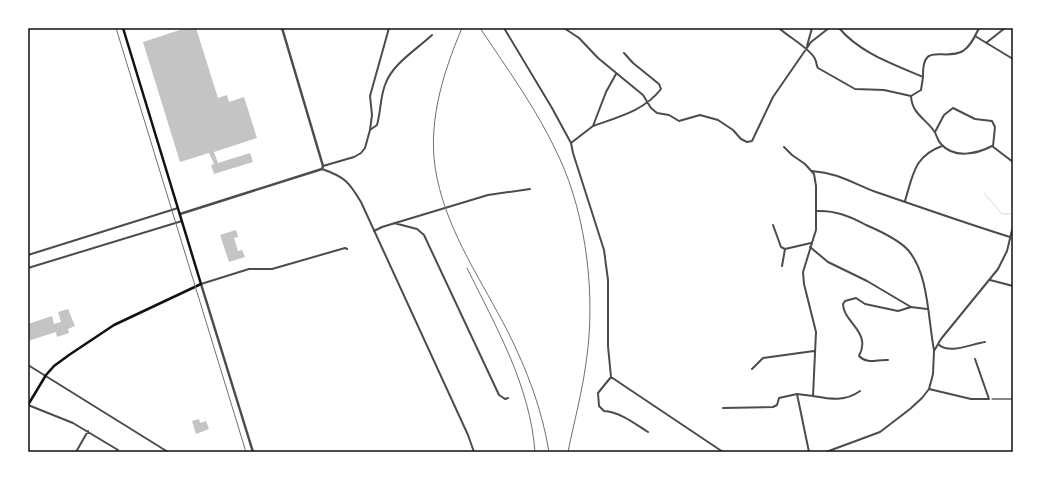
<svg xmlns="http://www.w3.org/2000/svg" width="1041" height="480" viewBox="0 0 1041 480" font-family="'IBM Plex Sans',sans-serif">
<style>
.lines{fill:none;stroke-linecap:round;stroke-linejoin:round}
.stream{stroke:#d9d9d9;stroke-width:1}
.building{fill:#c4c4c4}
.path{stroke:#111;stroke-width:1}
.minor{stroke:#4c4c4c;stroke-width:2}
.tertiary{stroke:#4c4c4c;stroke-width:2.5}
.secondary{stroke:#111;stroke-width:2.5}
.tram{stroke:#707070;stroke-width:1}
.rail{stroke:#707070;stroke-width:1}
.neatline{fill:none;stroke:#111;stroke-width:1.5}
</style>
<rect width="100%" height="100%" fill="#fff"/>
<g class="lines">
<!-- stream -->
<path class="stream" d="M984 193 1002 214H1013"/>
</g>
<!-- building -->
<path class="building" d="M186 28H196L218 98 227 95 229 102 244 97 257 138 214 152 218 163 250 153 253 162 214 174 211 165 214 164 209 153 180 162 143 42Z
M236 230 238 237 234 238 238 251 242 250 245 257 229 262 220 235Z
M68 309 75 326 68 329 69 333 57 337 56 332 28 341V324L52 316 54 324 61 322 58 312Z
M199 419 200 423 206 421 209 429 196 434 192 421Z"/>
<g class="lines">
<!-- path -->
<path class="path" d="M992 399H1013"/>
<!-- minor -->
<path class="minor" d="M504 28 552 108 571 143 573 153 604 250 608 280V346L611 377 723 452
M564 28 579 38 598 58 643 95 651 108 657 113 669 115 679 121 700 115 718 120 733 130 741 139 747 142 752 141 773 97 811 42 829 28
M779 28C787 36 811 49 815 59 817 63 816 65 818 68L855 89 884 90 911 96
M839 28C860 53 893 64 923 77 922 40 943 62 963 51 971 46 975 36 979 28
M975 36 1013 59
M986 43 1005 28
M807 46 812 28
M911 96C912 114 925 118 934 131 937 135 937 140 941 144 954 159 977 154 992 146L1013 162
M911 96 921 90 923 77
M593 126C618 117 644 111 661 89L659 84 633 63 624 53
M370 130 372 115 370 96 389 28
M935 132 944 115 953 108 975 119 992 121 995 127 993 146
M571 143 593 126 606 92 616 74
M784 147 792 155 805 164 814 174 816 186V230L803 272 804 284 816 332 813 396 797 394 809 452
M323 166 354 157 361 153 365 148 370 130 377 125C381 111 380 98 385 85 392 64 416 50 432 35
M322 169C345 177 349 182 361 202L468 435 474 452
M812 171C839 173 852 183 876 192 920 207 965 223 1010 237
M905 201C913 175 914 156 942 146
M817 211C833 210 852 217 866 225 880 231 898 239 908 250 929 274 928 320 934 350
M394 223 417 229 424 235 499 395 505 399 508 398
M773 225 781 247 785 249
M374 231 382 227 488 195 530 189
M810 247 828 262 867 281 911 307 927 309
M28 255 178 208
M782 266 785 249 811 243
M28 268 182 221
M990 280 1013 286
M201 284 249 269H272L345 248 347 249
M938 344C949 355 971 344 985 342
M888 360C877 359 868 365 859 356 872 332 843 322 843 304L845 301 856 298 865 304 898 311 911 307
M28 365 168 452
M752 369 763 358 814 351
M611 377 598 393 599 406 604 411C620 412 634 423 648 432
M929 389 971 399H989L975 359
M813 396C830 399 845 402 860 391
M28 405 73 423 118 450 117 452
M723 408 773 407 777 405 779 398 797 394
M76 452 88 431
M826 452 880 432 910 409 922 398 929 389 933 374 934 351 941 339 998 269 1007 251 1013 226"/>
<!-- tertiary -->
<path class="tertiary" d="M180 214 322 169 323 166 282 28
M201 284 253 452"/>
<!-- secondary -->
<path class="secondary" d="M28 405 46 375 54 366 69 355 114 325 201 284 123 28"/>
<!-- tram -->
<path class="tram" d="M116 28 246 452"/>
<!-- rail -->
<path class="rail" d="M462 28C442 75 426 127 437 178 449 235 482 281 508 332 527 370 542 409 549 452
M480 28C508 70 538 111 559 157 587 217 596 298 586 363 582 393 574 422 568 452
M467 268C496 327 530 385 535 452"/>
</g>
<!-- border -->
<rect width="1041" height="480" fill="none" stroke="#ffffff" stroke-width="58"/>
<rect x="29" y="29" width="983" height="422" class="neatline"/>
</svg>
